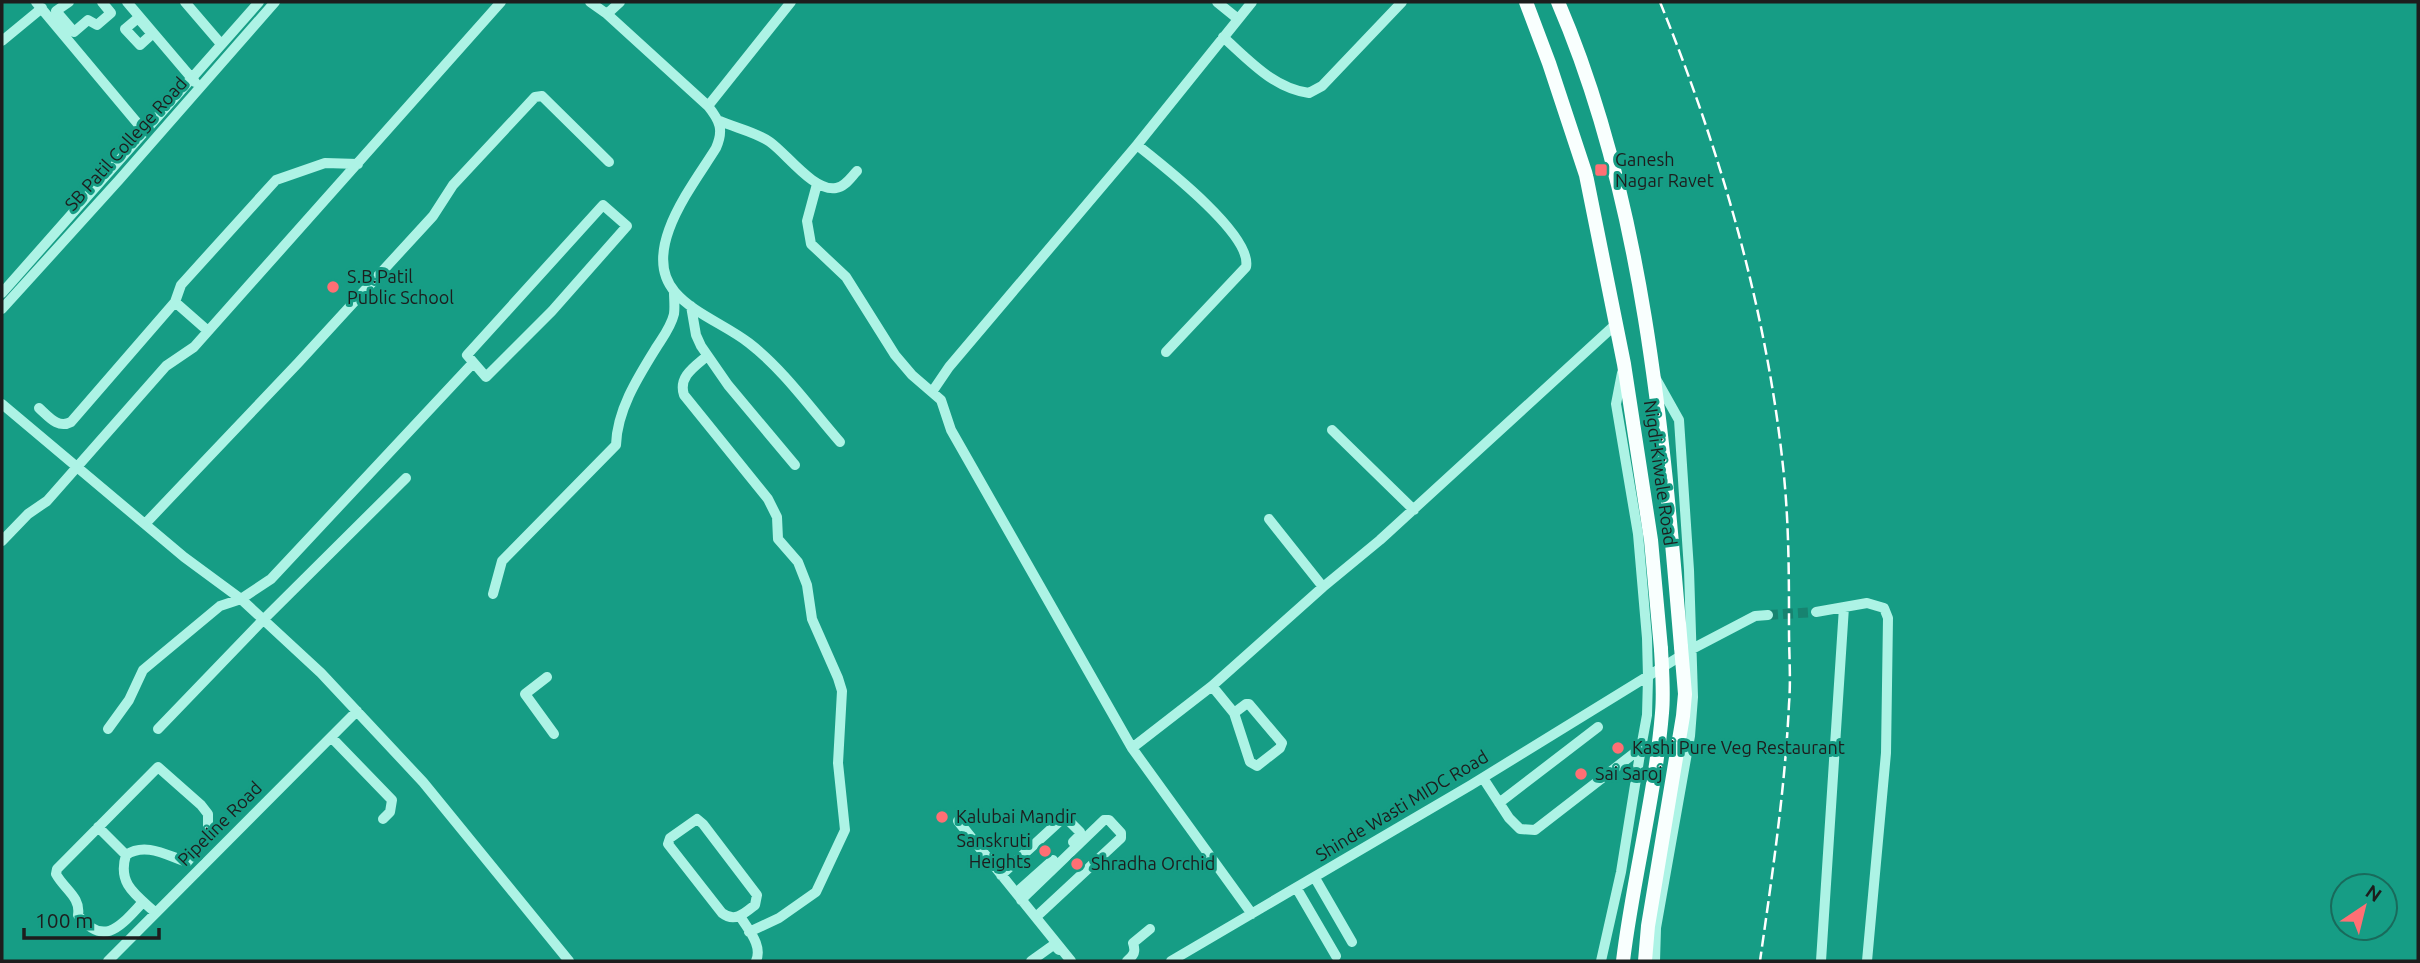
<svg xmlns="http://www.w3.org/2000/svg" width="2420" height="963" viewBox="0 0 2420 963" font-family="Ubuntu,sans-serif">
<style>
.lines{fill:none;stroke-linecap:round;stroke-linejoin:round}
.minor-tunnel{stroke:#178370;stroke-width:10;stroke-dasharray:10 5;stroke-linecap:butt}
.minor{stroke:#adf3e5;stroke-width:10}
.major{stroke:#f9fffe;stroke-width:14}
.rail{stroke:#fff;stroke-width:2.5;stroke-dasharray:12 5;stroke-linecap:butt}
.major-bridge{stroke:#f9fffe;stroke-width:14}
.poi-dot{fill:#ff6f74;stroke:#169d85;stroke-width:2.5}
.labels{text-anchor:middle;stroke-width:6;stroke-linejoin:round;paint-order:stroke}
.street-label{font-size:18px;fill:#1d1d1d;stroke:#169d85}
.poi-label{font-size:18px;fill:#1d1d1d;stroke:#169d85;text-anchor:start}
</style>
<rect width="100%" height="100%" fill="#169d85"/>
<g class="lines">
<!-- minor-tunnel -->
<path class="minor-tunnel" d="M1768 615 1816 612"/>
<!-- minor -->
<path class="minor" d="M36 2 144 131
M69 2 56 11 74 32 88 20 97 25 111 13 102 2
M127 2 195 82
M185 2 221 44
M590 2 607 14 708 106C720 121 724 130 716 148 694 184 639 251 675 292 694 314 726 325 749 343 783 369 812 410 840 442
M1217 2 1238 19
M607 14 620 2
M138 18 152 34 140 45 125 29Z
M1223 37C1249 60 1273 88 1309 93L1322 86 1402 2
M2 41 42 8
M708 106 791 2
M720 121C736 128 756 132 770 142 787 154 814 192 836 188 845 187 851 177 857 171
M1137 145C1161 164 1253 235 1246 267L1166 352
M817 184 807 221 811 244 846 277 895 355 912 375 941 400 951 430 1132 748 1252 914
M603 205 627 226 552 311 486 377 467 355Z
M2 293 259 2
M175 302 208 331
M691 306 696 335 701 346 728 385 795 465
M2 309 119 180 275 2
M707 356C694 367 678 377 684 395L768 499 777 517 778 539 798 562 807 585 812 619 838 678 842 691 838 763 845 830 816 892 779 918 749 932
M932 392 949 367 1137 145 1252 2
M2 404 184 557 241 599 321 673 423 782 569 961
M39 408C49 417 58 429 71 422L175 302 181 285 276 180 325 163 358 164
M1332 430 1414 510
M1269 519 1323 587
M145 524 298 363 433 216 453 185 535 97 542 96 609 162
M2 541 28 514 47 501 166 366 194 347 501 2
M493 594 502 561 616 445C617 410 638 377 656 348 663 337 671 327 674 314 675 307 674 299 674 292
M1816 612 1867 603 1884 608 1888 618 1886 753 1867 961
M547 677 525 694 554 734
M1212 686 1234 713 1250 762 1257 766 1280 748 1282 743 1249 704H1246L1234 713
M108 729 129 700 143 670 220 606 241 599 271 579 473 363
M158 729 262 621 406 478
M331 737 392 800 390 812 383 819
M1132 748 1212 686 1323 587 1380 540 1616 324
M1483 778 1509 818 1520 829 1535 830 1641 748
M1499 803 1598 727
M697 819 703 824 757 895 755 905C745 913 735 923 722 913L668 844 670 838Z
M958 821 1071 961
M98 827 126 855
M1001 875 1062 819H1067L1080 832 1079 836 1073 842
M1315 878 1352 942
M1297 889 1336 956
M1016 893 1053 860
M1021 900 1104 820H1109L1121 833V838L1036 917
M143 902C122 924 105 949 78 915 81 897 64 889 56 874L57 869 158 767 201 805 208 814V837L187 862C166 855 145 842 126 855 117 884 136 895 156 913
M740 916C748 930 763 945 756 961
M108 961 357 711
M1031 961 1052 946H1055L1059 950
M1127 961C1134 955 1136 952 1133 943L1150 929
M1171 961 1471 785 1692 649 1755 616 1768 615
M1601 961 1621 872 1641 748 1647 715 1648 678 1647 638 1638 534 1616 404 1622 373
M1655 961 1656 928 1690 736 1693 697 1689 570 1679 420 1656 379
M1821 961 1844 607"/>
<!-- major -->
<path class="major" d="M1526 2 1549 63 1586 175 1624 364 1651 540 1661 649
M1558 2C1644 202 1663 432 1681 647"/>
<!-- rail -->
<path class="rail" d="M1660 2C1721 152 1768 314 1784 476 1789 527 1789 579 1789 630 1789 654 1791 679 1789 704 1785 790 1772 876 1760 961"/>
<!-- major-bridge -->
<path class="major-bridge" d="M1623 961C1633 878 1655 797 1662 713 1664 692 1662 670 1661 649
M1645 961 1648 926 1683 716 1685 694 1681 647"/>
</g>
<!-- markers -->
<g class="poi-dot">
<rect x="1594" y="163" width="14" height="14" rx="3.5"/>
<circle cx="333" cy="287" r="7"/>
<circle cx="1618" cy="748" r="7"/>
<circle cx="1581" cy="774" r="7"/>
<circle cx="942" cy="817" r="7"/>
<circle cx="1045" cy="851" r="7"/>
<circle cx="1077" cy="864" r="7"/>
</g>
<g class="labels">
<!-- street labels -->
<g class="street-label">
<text transform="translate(126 144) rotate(-48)" y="6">SB Patil College Road</text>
<text transform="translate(1660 473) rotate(82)" y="6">Nigdi-Kiwale Road</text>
<text transform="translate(1402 806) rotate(-31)" y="6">Shinde Wasti MIDC Road</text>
<text transform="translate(220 824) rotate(-45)" y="6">Pipeline Road</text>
</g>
<!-- poi labels -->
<g class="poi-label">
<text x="1615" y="166">Ganesh<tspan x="1615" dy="21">Nagar Ravet</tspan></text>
<text x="347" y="283">S.B.Patil<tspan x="347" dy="21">Public School</tspan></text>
<text x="1632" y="754">Kashi Pure Veg Restaurant</text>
<text x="1595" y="780">Sai Saroj</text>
<text x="956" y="823">Kalubai Mandir</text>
<text x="1031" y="847" text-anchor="end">Sanskruti<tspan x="1031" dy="21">Heights</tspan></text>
<text x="1091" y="870">Shradha Orchid</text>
</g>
</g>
<!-- border -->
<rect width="2420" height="963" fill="none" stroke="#1d1d1d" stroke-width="7"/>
<!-- north arrow -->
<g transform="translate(2364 907) rotate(35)"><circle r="33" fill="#169d85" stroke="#196a5b" stroke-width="2"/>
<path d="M0-5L12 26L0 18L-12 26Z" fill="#ff6f74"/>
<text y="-10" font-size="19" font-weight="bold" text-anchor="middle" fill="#1d1d1d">N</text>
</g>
<!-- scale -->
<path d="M24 928v10h135v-10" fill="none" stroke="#1d1d1d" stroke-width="3.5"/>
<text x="35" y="928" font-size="21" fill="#1d1d1d" stroke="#169d85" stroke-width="5" paint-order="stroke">100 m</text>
</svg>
